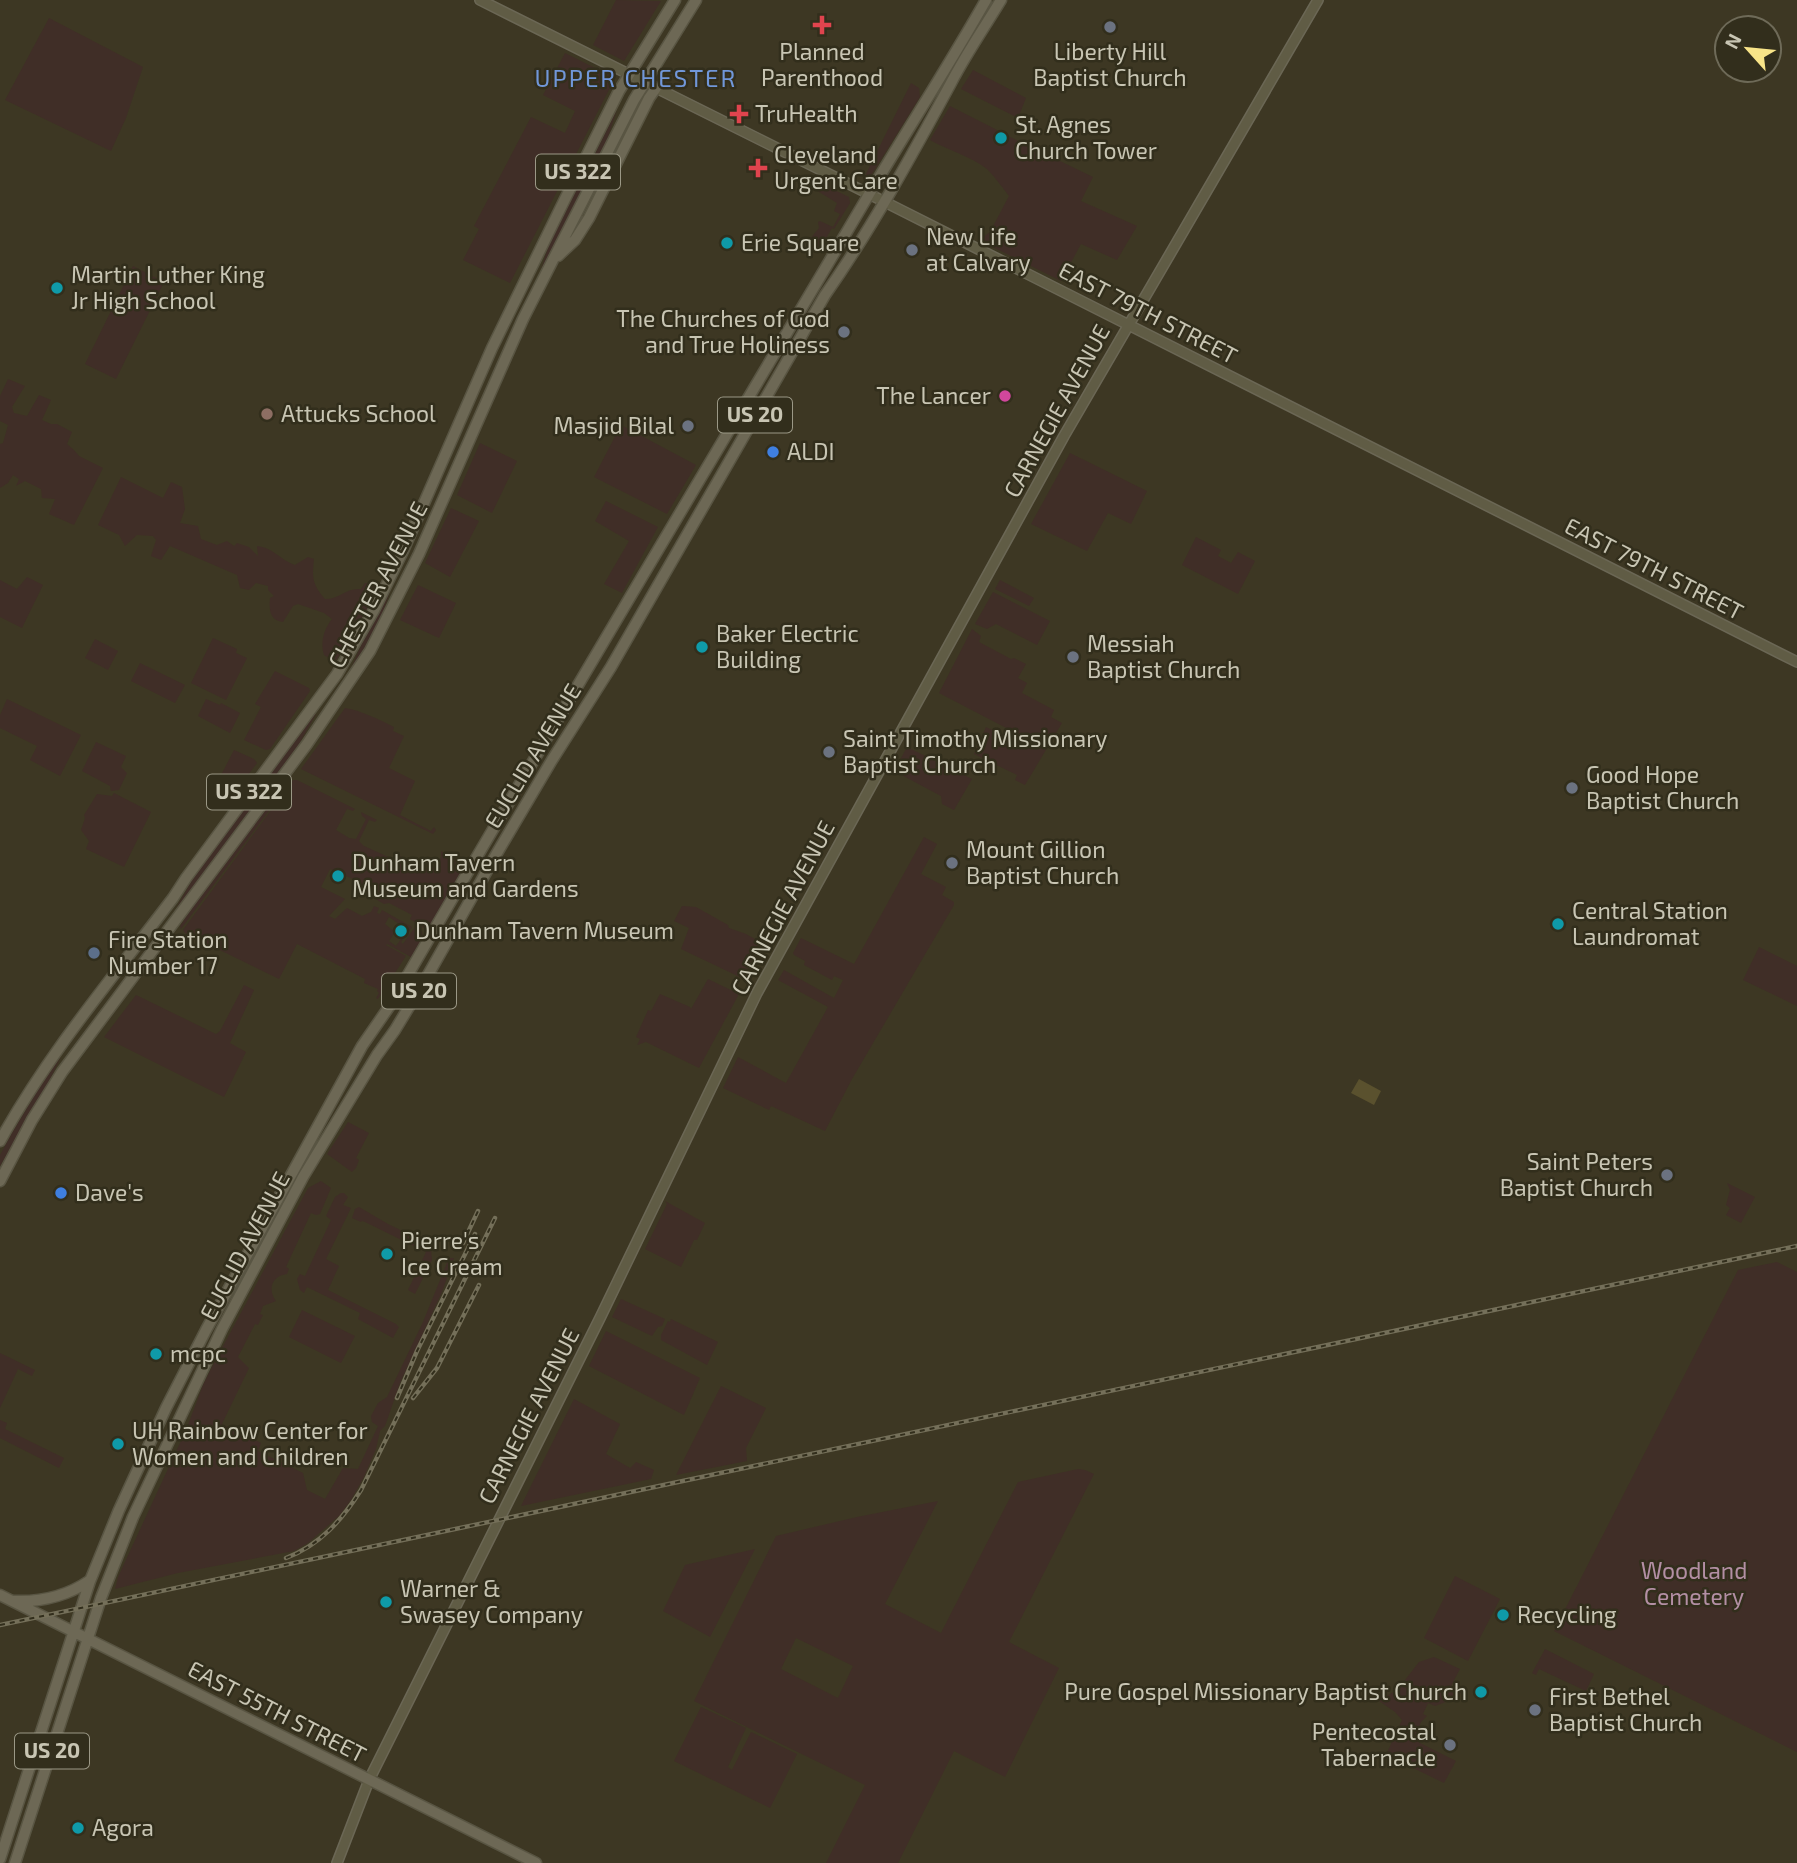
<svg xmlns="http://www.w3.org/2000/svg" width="1797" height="1863" viewBox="0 0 1797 1863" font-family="'Exo 2',sans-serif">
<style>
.green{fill:#402e27;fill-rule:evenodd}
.water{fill:#5a512e}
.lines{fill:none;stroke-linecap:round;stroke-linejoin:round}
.secondary-casing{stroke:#6b6755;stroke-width:12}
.primary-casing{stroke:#595543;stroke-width:13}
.secondary{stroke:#605c45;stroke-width:9}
.primary{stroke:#6d6855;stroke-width:10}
.rail-casing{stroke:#746f59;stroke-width:4.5}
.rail{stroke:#322e1c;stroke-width:2;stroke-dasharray:5;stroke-linecap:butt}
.health-dot{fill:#e0444e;stroke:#322e1c;stroke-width:2.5}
.worship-dot{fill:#6b7280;stroke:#322e1c;stroke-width:2.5}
.culture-dot{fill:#0f9aa8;stroke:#322e1c;stroke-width:2.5}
.hotel-dot{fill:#d1479c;stroke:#322e1c;stroke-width:2.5}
.education-dot{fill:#8d6e63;stroke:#322e1c;stroke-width:2.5}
.shop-dot{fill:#3f7fe0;stroke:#322e1c;stroke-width:2.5}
.service-dot{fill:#5c6f8a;stroke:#322e1c;stroke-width:2.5}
.labels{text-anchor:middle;stroke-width:5;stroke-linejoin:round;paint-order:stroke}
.shield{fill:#322e1c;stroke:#9b9886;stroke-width:2}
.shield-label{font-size:21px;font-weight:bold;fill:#c8c5b3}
.poi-label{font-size:23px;fill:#c8c5b3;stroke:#322e1c;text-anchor:start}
.street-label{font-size:23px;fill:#c8c5b3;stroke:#322e1c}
.park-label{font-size:23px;fill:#b38fa4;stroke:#322e1c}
.neighbourhood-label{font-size:24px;letter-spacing:2px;fill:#7197d9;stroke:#322e1c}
</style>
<rect width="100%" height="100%" fill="#3d3723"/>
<!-- green -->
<path class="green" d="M616 0 661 1 624 61 593 45Z
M49 18 143 67 126 118 111 151 5 100Z
M565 53 615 78 510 283 463 260 479 229 474 226 531 117 565 133 575 111 543 95Z
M973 70 1026 98 1018 118 961 89Z
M911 83 919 88 920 97 872 174 867 177 865 176Z
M950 106 997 130 992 140 1002 145 1008 136 1093 177 1081 201 1137 226 1117 260 1081 244 1061 281 979 240 990 232 1009 196C1002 187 995 177 987 169 972 157 948 150 930 140Z
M617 110 606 143 538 280 549 244Z
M826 186 849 197 850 203 834 229 832 228 821 247 814 250 817 244 809 240 819 228 818 222 820 221 833 227 840 214 834 211 837 203 816 190 817 188 823 191Z
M133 266 164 282 116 379 85 364Z
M8 379 25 386 12 407 14 413 27 416 39 395 51 400 42 420 51 424H57L72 432 67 444 74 450 79 456 103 468 74 525 49 514 55 499 42 498 41 489 25 481 16 486 19 479 13 475 8 483 0 488V444L3 443 8 425 0 421V396Z
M621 425 696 465 667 514 594 477Z
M480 443 517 461 492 513 457 495Z
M1070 453 1147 491 1131 524 1108 513 1087 551 1031 524Z
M121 477 163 498 171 482 182 487 185 509 180 523 198 526 201 539 217 545 227 541 234 546 237 543 249 547 258 556 257 546C274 548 280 560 295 565L308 557 314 559C312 578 312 584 325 599 340 599 345 588 361 589L365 583H369L377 587V593L335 662 324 655C320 642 324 629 332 619L324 613 298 604 293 606 283 622C269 621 269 608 270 598L274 596 268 590V586L256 583 249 590 240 588 237 575 170 546 161 560 151 556 156 540 153 536 137 535 125 546 119 535 98 525Z
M606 501 658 527 622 593 604 584 629 541 595 521Z
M451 508 479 521 450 577 425 563Z
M1196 537 1221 550 1218 556 1231 563 1238 552 1255 561 1238 594 1182 565Z
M27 577 43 585 22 628 0 617V580L17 589Z
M1000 580 1034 598 1029 606 995 589Z
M418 585 456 603 439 638 400 620Z
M389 592H390L380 621 353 667 352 666 363 641Z
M993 592 1050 621 1037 645 996 624 987 629 975 624Z
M972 629 981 636 979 642 1011 659 1014 658 1026 664 1018 678 1027 683 1022 693 1054 710 1051 717 1062 723 1025 785 1015 780 1017 775 974 754 986 727 1009 738 1012 731 939 693Z
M213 638 237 649 236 653 247 658 226 700 191 683Z
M95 639 118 651 108 670 85 658Z
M140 663 185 685 175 703 131 681Z
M275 671 309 688 310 691 270 749 266 750 244 740 261 707 255 704Z
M7 699 81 735 60 776 30 760 37 746 0 728V715Z
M206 699 220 705 221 703 240 713 230 733 198 716Z
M345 708C362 711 378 719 394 727L393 731 404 736 389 768 415 781 400 815 431 831 434 827 436 830 433 834 301 769Z
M315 714H316L299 744 178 907H177L193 878Z
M96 742 126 756 121 767 127 773 119 790 111 791 110 786 82 771Z
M907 747 972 779 954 810 942 804 941 796 894 771Z
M234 750 254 759 257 763 232 797 215 787Z
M291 778 292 780 181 929 180 926 187 915 282 787Z
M293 780H297L355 809 353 811 347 809 336 830 349 838 356 839 366 819 362 816 361 812 377 820 375 822 369 820 359 841 364 846 395 860 398 855 427 869 437 865 441 857V851L462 863 464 867 430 926 424 928 410 919 412 915 389 903 384 904 353 886V879L330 869 321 887 345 899 329 916 335 919 347 908 362 916 371 912 374 906 379 908 377 913 380 914 382 910 412 927 401 942 403 944 415 927 422 932 423 938 411 957 387 944 386 945 406 956 378 999 376 998 379 993 377 991 378 989 364 983 365 979 297 944 279 979 185 933 183 930ZM389 917 408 930 396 946 389 941 395 932 385 924Z
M114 793 151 812 124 867 86 849 89 841 81 830 85 818 84 815 97 794 112 796Z
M924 837 937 844 921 874 946 887 942 895 954 902V905L852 1079 825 1131 771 1106 769 1110 723 1088 738 1057 786 1083 828 1007 778 980 784 970 834 998 843 980 834 976 832 980 804 965 805 961 794 955 793 953 801 938 854 964Z
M682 906 696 907 728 925 729 928 746 934 766 945 746 980 681 949 689 928 674 921Z
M1759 947 1797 966V1006L1743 980Z
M708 979 739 994 699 1068 646 1042 637 1045 640 1039 636 1037 648 1010 651 1011 660 994 690 1007 691 1009Z
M244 985 254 990 230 1043 246 1052 224 1097 104 1037 136 995 216 1034 220 1031Z
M61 1057 48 1083 0 1166V1155L12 1133 40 1086Z
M348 1122 369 1133 356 1158 359 1160 356 1168 352 1172 327 1154Z
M321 1181 331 1188 320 1214 316 1215 311 1213 286 1267 289 1269 287 1274C272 1276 267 1289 276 1301L263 1306 260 1314 263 1315 258 1325 255 1324 238 1357 249 1368 222 1424 261 1443 258 1451 303 1473 307 1490 325 1499 343 1468 358 1469 378 1426 372 1422 371 1416 378 1403 387 1397 423 1322 449 1258H454L442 1292 400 1383 385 1426 380 1431 376 1449 364 1477 351 1500 340 1515 308 1543 294 1551 178 1573 115 1589 118 1577 186 1430 203 1385 215 1361 308 1188Z
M1727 1183 1755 1197 1741 1223 1726 1215 1730 1208 1726 1205 1730 1190Z
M341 1193H344L348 1197 343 1205 351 1208 326 1259 339 1266 328 1290 396 1324 399 1327 393 1338 358 1319 360 1313 307 1287 304 1293 300 1290 297 1279 300 1274 305 1276 331 1220 326 1216 335 1197Z
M665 1201 705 1223 697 1240H694L681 1267 645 1249 667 1204Z
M359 1207 388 1224 423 1241 431 1249 432 1260 415 1294 408 1290 426 1252 365 1222 362 1221 361 1222 352 1218 355 1209Z
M1777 1262 1797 1272V1752L1554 1631 1738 1270Z
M621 1299 665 1319 662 1326 658 1327 652 1336 612 1317Z
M302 1310 355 1336 341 1363 289 1337Z
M671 1319 718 1342 707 1365 661 1340V1335L668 1321 670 1322Z
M606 1331 700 1378 684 1415 589 1366Z
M0 1353 35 1370 32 1376 18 1369 0 1408Z
M721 1386 766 1408 746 1448 747 1461 676 1475Z
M574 1399 620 1424 606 1454 630 1468 636 1462 654 1470 651 1479 521 1506Z
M0 1420 7 1423 5 1429 64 1458 59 1468 0 1438Z
M1078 1469 1085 1470 1094 1474 1009 1642 1059 1668 1005 1777 954 1751 898 1863H826L865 1785 694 1701 776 1536 857 1517 938 1501 885 1604 941 1633 1018 1482ZM796 1638 853 1666 838 1698 781 1669Z
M755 1549 710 1637 663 1611 685 1565Z
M1455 1576 1500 1599 1468 1661 1424 1638Z
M1545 1649 1594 1674 1586 1691 1539 1669 1536 1675 1532 1673Z
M1434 1657 1460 1669 1451 1686 1461 1692 1459 1697 1435 1706 1428 1703 1423 1714 1427 1716 1421 1722 1416 1734 1418 1742 1456 1761 1444 1783 1403 1763 1400 1765 1385 1757 1402 1720 1395 1712 1379 1701 1398 1689 1419 1662Z
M701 1707 746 1728 728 1767 732 1770 751 1732 797 1754 770 1808 674 1761Z"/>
<!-- water -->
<path class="water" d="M1359 1079 1381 1091 1374 1105 1351 1093Z"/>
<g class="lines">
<defs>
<path id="secondary" d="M480 0 869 194 1797 662
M337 1863 369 1780 600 1318 757 993 1064 436 1318 0"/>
<path id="primary" d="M558 256 575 240 589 218 649 98 656 88
M0 1141C48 1054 113 977 173 898L186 878 337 674 374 610 403 551 492 348 564 201 619 91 675 0
M0 1181 32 1120 62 1072 307 744 370 651 419 554 523 319 634 100 696 0
M0 1595 536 1863
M14 1601C41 1602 67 1596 89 1581
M0 1859 90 1581 119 1510 166 1408 206 1330 362 1046 391 1004C548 733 709 465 868 196 907 130 948 67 986 0
M15 1863 101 1598 133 1517 222 1329 303 1177 377 1055 395 1030 424 982 497 853 552 760 611 667 825 295C872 228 912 155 951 83 966 54 984 28 1001 0"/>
</defs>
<!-- secondary casing -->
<use href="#secondary" class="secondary-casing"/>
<!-- primary casing -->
<use href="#primary" class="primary-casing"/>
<!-- secondary -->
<use href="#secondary" class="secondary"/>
<!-- primary -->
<use href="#primary" class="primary"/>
<defs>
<path id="rail" d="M463 1243 478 1211
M397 1398 417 1351 475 1234
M413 1398 437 1368 479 1285
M286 1558C320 1545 342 1520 361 1490L495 1218
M0 1625 1797 1246"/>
</defs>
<!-- rail casing -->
<use href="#rail" class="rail-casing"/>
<!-- rail -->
<use href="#rail" class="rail"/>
</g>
<!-- markers -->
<g class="health-dot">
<path d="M818.5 14.5h7v7h7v7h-7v7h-7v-7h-7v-7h7z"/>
<path d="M735.5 103.5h7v7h7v7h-7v7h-7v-7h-7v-7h7z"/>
<path d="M754.5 157.5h7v7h7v7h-7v7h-7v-7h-7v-7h7z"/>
</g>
<g class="worship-dot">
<circle cx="1110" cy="27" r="7"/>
<circle cx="912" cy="250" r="7"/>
<circle cx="844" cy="332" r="7"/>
<circle cx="688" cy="426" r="7"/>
<circle cx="1073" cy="657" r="7"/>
<circle cx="829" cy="752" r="7"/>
<circle cx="1572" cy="788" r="7"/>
<circle cx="952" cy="863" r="7"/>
<circle cx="1667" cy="1175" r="7"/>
<circle cx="1535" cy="1710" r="7"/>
<circle cx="1450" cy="1745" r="7"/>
</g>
<g class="culture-dot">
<circle cx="1001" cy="138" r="7"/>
<circle cx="727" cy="243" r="7"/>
<circle cx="57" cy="288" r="7"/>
<circle cx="702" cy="647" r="7"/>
<circle cx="338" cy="876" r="7"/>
<circle cx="1558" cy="924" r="7"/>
<circle cx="401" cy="931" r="7"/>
<circle cx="387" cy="1254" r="7"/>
<circle cx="156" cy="1354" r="7"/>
<circle cx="118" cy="1444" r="7"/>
<circle cx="386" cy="1602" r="7"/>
<circle cx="1503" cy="1615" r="7"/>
<circle cx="1481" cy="1692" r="7"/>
<circle cx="78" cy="1828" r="7"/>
</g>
<circle class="hotel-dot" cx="1005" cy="396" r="7"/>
<circle class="education-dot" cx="267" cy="414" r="7"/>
<g class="shop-dot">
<circle cx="773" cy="452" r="7"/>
<circle cx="61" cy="1193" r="7"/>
</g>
<circle class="service-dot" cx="94" cy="953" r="7"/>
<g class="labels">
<!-- shield labels -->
<g class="shield">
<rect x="536" y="154.5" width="84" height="35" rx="5"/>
<rect x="718" y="397.5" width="74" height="35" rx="5"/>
<rect x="207" y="774.5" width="84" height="35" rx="5"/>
<rect x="382" y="973.5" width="74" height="35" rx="5"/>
<rect x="15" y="1733.5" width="74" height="35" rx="5"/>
</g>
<g class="shield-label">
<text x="578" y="179">US 322</text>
<text x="755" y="422">US 20</text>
<text x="249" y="799">US 322</text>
<text x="419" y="998">US 20</text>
<text x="52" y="1758">US 20</text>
</g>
<!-- poi labels -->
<g class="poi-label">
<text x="822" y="60" text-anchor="middle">Planned<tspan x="822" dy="26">Parenthood</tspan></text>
<text x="1110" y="60" text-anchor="middle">Liberty Hill<tspan x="1110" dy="26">Baptist Church</tspan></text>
<text x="755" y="122">TruHealth</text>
<text x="1015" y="133">St. Agnes<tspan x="1015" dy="26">Church Tower</tspan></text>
<text x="774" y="163">Cleveland<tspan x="774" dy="26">Urgent Care</tspan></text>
<text x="926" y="245">New Life<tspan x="926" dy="26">at Calvary</tspan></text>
<text x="741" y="251">Erie Square</text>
<text x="71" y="283">Martin Luther King<tspan x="71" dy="26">Jr High School</tspan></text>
<text x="830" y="327" text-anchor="end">The Churches of God<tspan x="830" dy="26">and True Holiness</tspan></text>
<text x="991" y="404" text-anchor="end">The Lancer</text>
<text x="281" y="422">Attucks School</text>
<text x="674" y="434" text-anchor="end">Masjid Bilal</text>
<text x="787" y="460">ALDI</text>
<text x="716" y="642">Baker Electric<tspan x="716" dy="26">Building</tspan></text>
<text x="1087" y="652">Messiah<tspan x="1087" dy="26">Baptist Church</tspan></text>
<text x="843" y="747">Saint Timothy Missionary<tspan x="843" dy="26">Baptist Church</tspan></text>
<text x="1586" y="783">Good Hope<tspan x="1586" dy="26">Baptist Church</tspan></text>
<text x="966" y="858">Mount Gillion<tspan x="966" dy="26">Baptist Church</tspan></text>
<text x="352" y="871">Dunham Tavern<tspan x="352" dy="26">Museum and Gardens</tspan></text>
<text x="1572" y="919">Central Station<tspan x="1572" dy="26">Laundromat</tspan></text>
<text x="415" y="939">Dunham Tavern Museum</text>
<text x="108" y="948">Fire Station<tspan x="108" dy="26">Number 17</tspan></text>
<text x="1653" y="1170" text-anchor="end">Saint Peters<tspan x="1653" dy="26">Baptist Church</tspan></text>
<text x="75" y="1201">Dave's</text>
<text x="401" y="1249">Pierre's<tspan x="401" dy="26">Ice Cream</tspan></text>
<text x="170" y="1362">mcpc</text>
<text x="132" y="1439">UH Rainbow Center for<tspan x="132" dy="26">Women and Children</tspan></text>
<text x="400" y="1597">Warner &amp;<tspan x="400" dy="26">Swasey Company</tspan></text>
<text x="1517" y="1623">Recycling</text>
<text x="1467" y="1700" text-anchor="end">Pure Gospel Missionary Baptist Church</text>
<text x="1549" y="1705">First Bethel<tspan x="1549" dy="26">Baptist Church</tspan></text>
<text x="1436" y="1740" text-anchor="end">Pentecostal<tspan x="1436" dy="26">Tabernacle</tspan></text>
<text x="92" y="1836">Agora</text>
</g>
<!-- street labels -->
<g class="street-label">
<text transform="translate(1148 313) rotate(27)" y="8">EAST 79TH STREET</text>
<text transform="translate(1057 411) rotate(-61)" y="8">CARNEGIE AVENUE</text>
<text transform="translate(1654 569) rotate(27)" y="8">EAST 79TH STREET</text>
<text transform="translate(378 585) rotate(-62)" y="8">CHESTER AVENUE</text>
<text transform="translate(533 756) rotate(-59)" y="8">EUCLID AVENUE</text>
<text transform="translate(783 908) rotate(-62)" y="8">CARNEGIE AVENUE</text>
<text transform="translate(245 1246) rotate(-62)" y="8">EUCLID AVENUE</text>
<text transform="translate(529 1416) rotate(-63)" y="8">CARNEGIE AVENUE</text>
<text transform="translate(277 1712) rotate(27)" y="8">EAST 55TH STREET</text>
</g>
<!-- park labels -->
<g class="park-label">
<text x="1694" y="1579">Woodland<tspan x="1694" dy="26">Cemetery</tspan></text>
</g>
<!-- neighbourhood labels -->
<g class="neighbourhood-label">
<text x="636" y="87">UPPER CHESTER</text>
</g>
</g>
<!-- north arrow -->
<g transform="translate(1748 49) rotate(297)"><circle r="33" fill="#322e1c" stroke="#6e6a58" stroke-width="2"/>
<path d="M0-5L12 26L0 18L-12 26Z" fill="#f8e488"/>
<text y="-10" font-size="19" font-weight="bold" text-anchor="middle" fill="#c8c5b3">N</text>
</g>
</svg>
